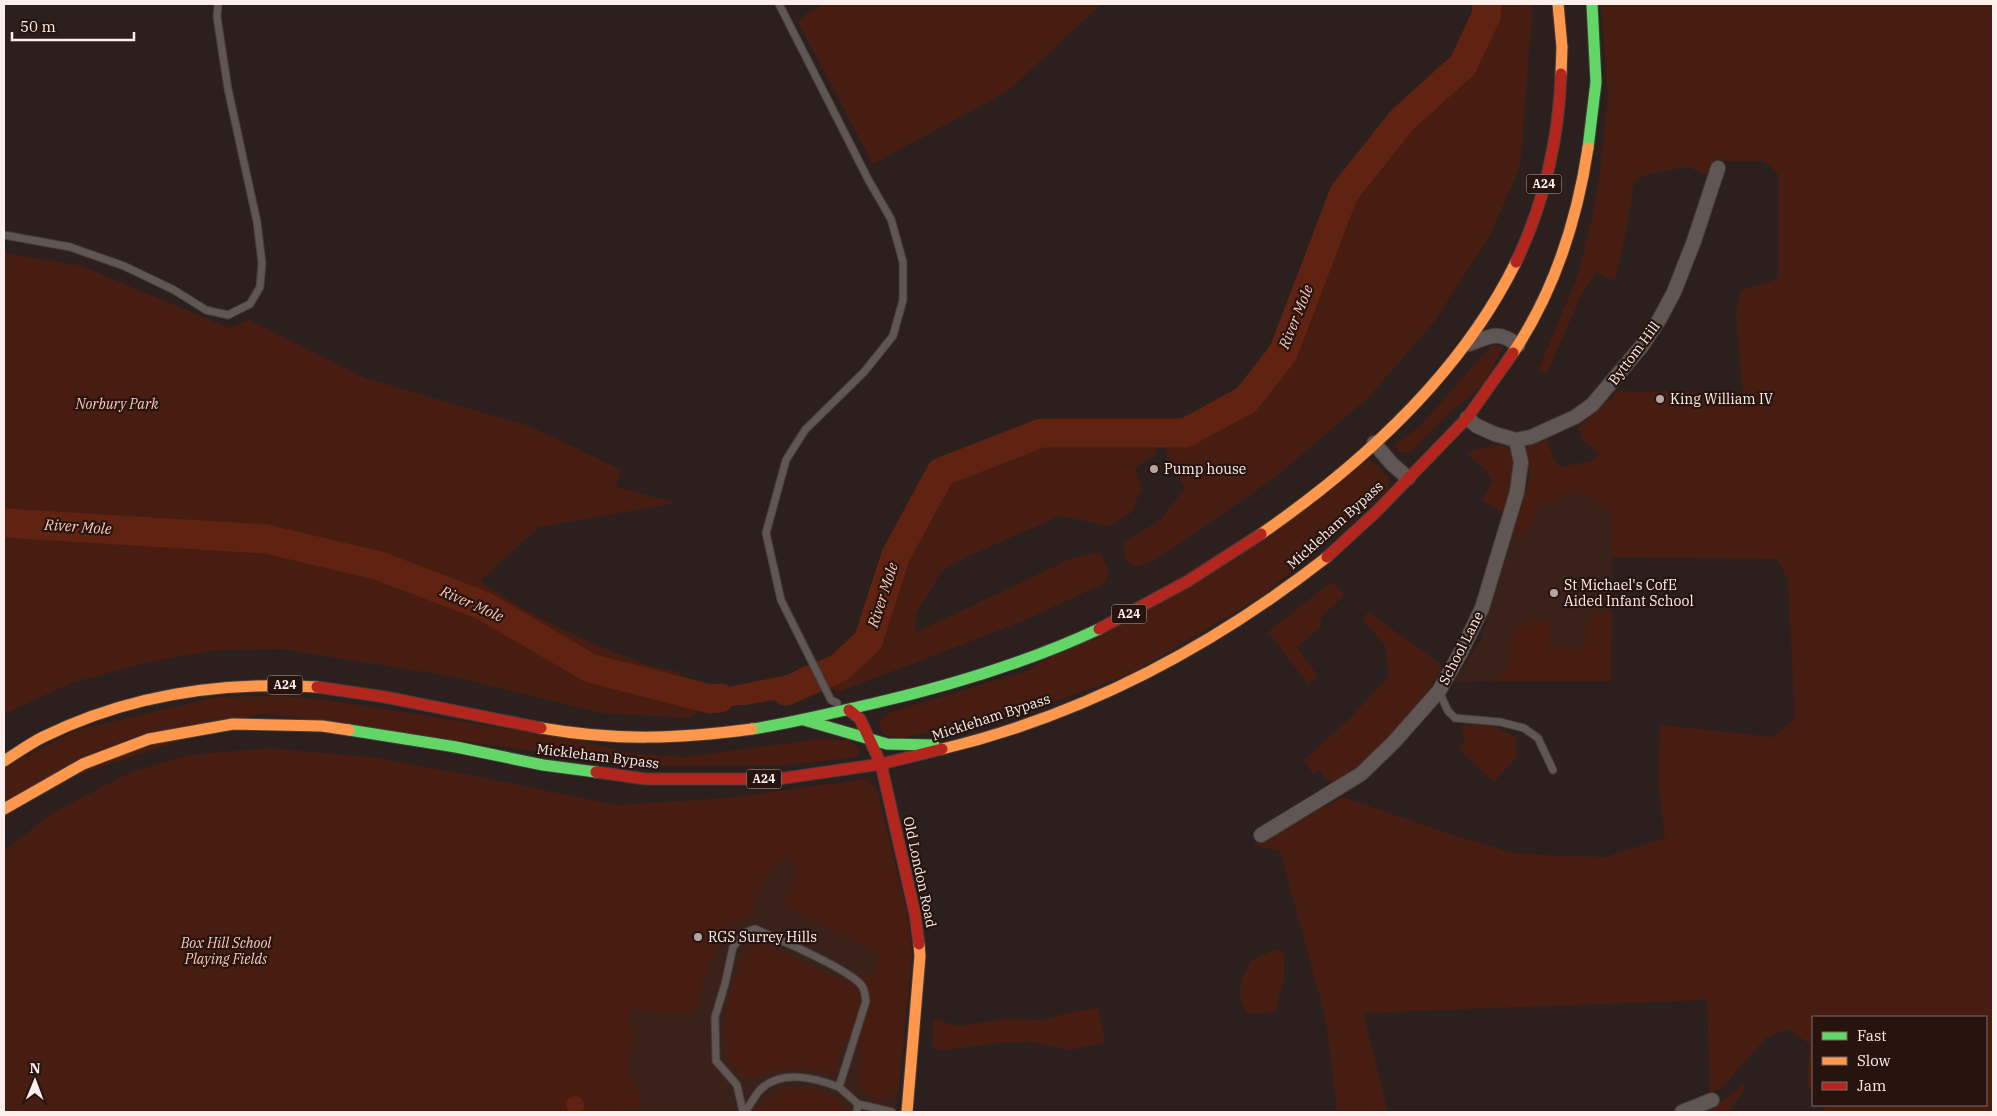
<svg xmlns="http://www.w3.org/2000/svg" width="1997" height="1116" viewBox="0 0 1997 1116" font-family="'IBM Plex Serif',serif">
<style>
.built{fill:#3a221b}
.green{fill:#481d11}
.water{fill:#612311}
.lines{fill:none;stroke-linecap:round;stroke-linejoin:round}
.river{stroke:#612311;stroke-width:29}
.lane-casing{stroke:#453c3a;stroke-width:9}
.street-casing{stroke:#453c3a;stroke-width:16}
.fast-casing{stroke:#453c3a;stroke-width:13}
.slow-casing{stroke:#453c3a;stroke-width:13}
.jam-casing{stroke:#453c3a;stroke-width:13}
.lane{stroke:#605754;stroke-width:7}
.street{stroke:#605754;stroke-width:14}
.fast{stroke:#63d668;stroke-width:11}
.slow{stroke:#ff974d;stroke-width:11}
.jam{stroke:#b3261e;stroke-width:11}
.poi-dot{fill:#b4a7a3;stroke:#27140f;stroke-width:2}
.labels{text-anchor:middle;stroke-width:4.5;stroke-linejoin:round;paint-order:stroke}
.shield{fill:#27140f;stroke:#bdada9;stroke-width:1}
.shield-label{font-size:12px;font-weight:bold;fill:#fdefeb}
.street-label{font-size:14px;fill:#fdefeb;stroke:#27140f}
.poi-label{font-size:14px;fill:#fdefeb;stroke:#27140f;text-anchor:start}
.park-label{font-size:14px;font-style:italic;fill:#fdc9ba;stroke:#27140f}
.water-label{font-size:15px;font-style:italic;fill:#fdc9ba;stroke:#27140f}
</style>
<rect width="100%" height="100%" fill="#2b201e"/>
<!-- built -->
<path class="built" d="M1530 478 1612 480 1611 681 1528 680 1454 682 1481 639Z
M836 816 912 953 897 1100 894 1112H430L755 896 773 867Z"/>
<!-- green -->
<path class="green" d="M821 4H1101L1008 91 873 164 798 22 807 13 821 6Z
M1498 4H1531L1532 17 1520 167 1490 235 1434 322 1367 399 1273 479 1157 559 1136 567 1126 561 1123 543 1160 520 1185 488 1165 451 1166 443 1194 441 1223 429 1252 404 1291 360 1311 315 1349 206 1405 132 1455 87 1479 55Z
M1601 4H1993V1112H1823L1826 1105H1986V1017H1813V1091L1807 1084 1810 1044 1787 1029 1766 1038 1722 1087 1710 1094 1707 1000 1363 1013 1388 1112H1337L1326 1020 1280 851 1253 845 1343 797 1465 839 1518 854 1605 857 1665 838 1658 778 1660 725 1774 737 1795 718 1788 580 1777 559 1612 557V511L1601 509 1592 497 1568 493 1558 501 1539 505 1526 535H1513L1530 478 1525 456 1528 446 1547 439 1553 458 1560 467 1592 461 1600 454 1583 440 1578 428 1618 391C1660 392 1703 389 1743 399L1736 312 1741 290 1778 279V174L1764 161H1725L1715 159 1711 176 1687 167 1653 173 1634 180 1629 218 1615 281 1596 272 1581 296 1546 375 1539 368 1578 275 1593 214 1600 173 1608 96Z
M4 253 79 265 229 328 249 320 365 378 532 427 621 470 616 487 676 503 539 527 480 581C528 615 584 641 639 662 652 667 667 669 680 672L681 698 700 710 689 718 602 713 455 677 282 649 216 650 158 660 74 682 4 714Z
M1491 346 1503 347 1483 385 1449 413 1411 452H1400L1396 448 1395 443 1403 439 1420 426Z
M1155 442 1156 454 1135 468 1141 489 1131 513 1108 526 1060 516 964 558 941 572 917 613 915 633 1072 558 1100 552 1109 571 1105 583 1023 621 839 692 832 689 829 683 873 655 917 541 952 483 1048 443Z
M1495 445 1507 447 1514 454V477L1504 513 1482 500 1492 481 1486 470 1467 454 1471 451Z
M1370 459 1389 478V489L1262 596 1132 673 1021 714 953 727 903 738 884 735 879 726 882 718 891 712 1027 671Z
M1331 582 1345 595 1321 617 1320 628 1297 647 1314 670 1317 679 1308 684 1268 632Z
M1612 611 1611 681H1492L1509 666 1513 631 1530 620H1550L1549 647 1584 649 1585 627 1591 624V612Z
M1368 612 1442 665C1419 713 1378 753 1334 783L1326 779 1320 770 1313 774 1304 760 1349 719 1389 676 1385 646 1363 619Z
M279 696 327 700 577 740 629 753 686 757 820 739 849 740 859 749 858 757 786 765 641 766 261 713 4 800V768L76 730 217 697Z
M1477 725 1496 727 1516 737 1517 757 1494 782 1462 752 1459 746 1464 743 1461 726Z
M269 748 370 757 470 775 616 805 728 798 866 779 877 791 908 917 912 953 898 1093 890 1097 877 1100 858 1087 863 1050 845 1039 836 1071 831 1075 804 1068 746 1077 726 1057 723 1027 732 986 744 950 757 941 847 983 874 974 880 954 782 906 791 890 796 866 786 857C767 872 757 891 751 914L727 926 707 971 697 1011C674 1014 653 1014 631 1008L628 1026 635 1027 628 1075 642 1093 639 1112H4V851L52 813 131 772 189 755Z
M1275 949 1284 954V979L1275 1012 1247 1014 1239 996 1242 979 1252 960Z
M1098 1008 1105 1042 1072 1050 1030 1042 1000 1043 944 1050 932 1048 934 1019 959 1026 1006 1019 1044 1020 1067 1013Z
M1744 1084 1745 1088 1729 1112H1708V1108L1723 1100Z
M810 1088 833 1096 850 1112H755L766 1100 781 1089Z"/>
<!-- water -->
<path class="water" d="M806 665 820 690 791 697 745 705 695 707 681 698 680 683 704 688 728 687 788 675Z
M566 1105a9 9 0 1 1 18 0a9 9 0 1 1-18 0Z"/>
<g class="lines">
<!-- river -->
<path class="river" d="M4 523 266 539 380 566 484 606 590 668 710 699 720 698
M786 691 839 668 868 641 896 555 941 472 1041 433H1185L1246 400 1283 353 1344 193 1402 120 1463 65 1486 16 1487 4"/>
<defs>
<path id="lane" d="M779 4 869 181 891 219 903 262V300L893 336 864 372 805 430 786 460 766 533 781 600 831 700 837 703
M4 235 70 247 124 266 174 290 206 310 228 315 250 304 260 287 262 263 257 222 228 89 217 17 218 4
M1439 691 1448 711 1455 718 1500 722 1524 728 1538 738 1553 770
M743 1112 737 1085 716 1061 715 1017 725 984 733 947 746 932 755 929C776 938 851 970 862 986 865 990 865 996 866 1001L839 1087 858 1104
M745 1112C750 1105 755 1095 761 1089 782 1069 815 1078 839 1087
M857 1112 858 1104 892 1112"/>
<path id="street" d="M1469 344C1492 336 1497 330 1518 345
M1467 418 1477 426 1495 434 1516 440 1531 437 1575 417 1592 405 1641 347 1659 320 1674 292 1694 241 1718 168
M1374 443 1392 464 1408 478
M1261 835 1361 774 1394 742 1439 691 1461 652 1482 608 1517 492 1521 462 1516 440
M1682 1112 1712 1100"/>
<path id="fast" d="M1588 148 1596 82 1592 4
M804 720 887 744 934 745
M752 729C792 723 832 713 871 704 950 686 1026 663 1099 629
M349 730 456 747 543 765 596 772"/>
<path id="slow" d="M1558 4 1562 47 1561 74
M1513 353C1554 292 1577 220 1588 148
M1261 534C1362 464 1461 374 1516 262
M541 728C615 741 678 739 752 729
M942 749C1084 715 1212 647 1327 557
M4 761C17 753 29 744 43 737 128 695 223 681 317 687
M4 809 83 764 149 739 233 724 322 726 349 730
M907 1112 920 956 919 944"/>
<path id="jam" d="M1516 262C1544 204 1559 138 1561 74
M1327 557 1377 511 1467 418 1513 353
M1099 629 1188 581 1261 534
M317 687 385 697 541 728
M849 710 860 719 881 764 915 914 919 944
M596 772 646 779H778L881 764 942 749"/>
</defs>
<!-- lane casing -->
<use href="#lane" class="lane-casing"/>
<!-- street casing -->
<use href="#street" class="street-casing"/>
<!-- fast casing -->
<use href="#fast" class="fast-casing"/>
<!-- slow casing -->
<use href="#slow" class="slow-casing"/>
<!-- jam casing -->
<use href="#jam" class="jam-casing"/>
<!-- lane -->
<use href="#lane" class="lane"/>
<!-- street -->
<use href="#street" class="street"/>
<!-- fast -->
<use href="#fast" class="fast"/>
<!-- slow -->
<use href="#slow" class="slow"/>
<!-- jam -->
<use href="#jam" class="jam"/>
</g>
<!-- markers -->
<g class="poi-dot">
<circle cx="1660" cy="399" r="5"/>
<circle cx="1154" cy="469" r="5"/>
<circle cx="1554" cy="593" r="5"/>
<circle cx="698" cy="937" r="5"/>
</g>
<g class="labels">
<!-- shield labels -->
<g class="shield">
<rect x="1526.5" y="174.5" width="35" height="19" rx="4"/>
<rect x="1111.5" y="604.5" width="35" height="19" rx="4"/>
<rect x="267.5" y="675.5" width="35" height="19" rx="4"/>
<rect x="746.5" y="769.5" width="35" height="19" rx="4"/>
</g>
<g class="shield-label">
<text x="1544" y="188">A24</text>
<text x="1129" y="618">A24</text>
<text x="285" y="689">A24</text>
<text x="764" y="783">A24</text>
</g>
<!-- street labels -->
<g class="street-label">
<text transform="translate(1634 353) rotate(-53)" y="5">Byttom Hill</text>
<text transform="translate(1335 525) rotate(-42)" y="5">Mickleham Bypass</text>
<text transform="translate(1461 648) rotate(-63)" y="5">School Lane</text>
<text transform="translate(991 717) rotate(-18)" y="5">Mickleham Bypass</text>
<text transform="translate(598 756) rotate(7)" y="5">Mickleham Bypass</text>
<text transform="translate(920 872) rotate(78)" y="5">Old London Road</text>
</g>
<!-- poi labels -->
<g class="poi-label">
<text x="1670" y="404">King William IV</text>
<text x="1164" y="474">Pump house</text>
<text x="1564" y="590">St Michael's CofE<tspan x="1564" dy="16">Aided Infant School</tspan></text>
<text x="708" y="942">RGS Surrey Hills</text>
</g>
<!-- park labels -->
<g class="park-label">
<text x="117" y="409">Norbury Park</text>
<text x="226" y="948">Box Hill School<tspan x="226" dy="16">Playing Fields</tspan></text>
</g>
<!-- water labels -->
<g class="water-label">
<text transform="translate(1296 317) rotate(-68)" y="5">River Mole</text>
<text transform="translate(78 527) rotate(4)" y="5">River Mole</text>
<text transform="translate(883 595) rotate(-72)" y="5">River Mole</text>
<text transform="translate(472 604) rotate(24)" y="5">River Mole</text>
</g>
</g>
<!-- border -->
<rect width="1997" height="1116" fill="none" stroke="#fdefeb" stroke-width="10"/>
<!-- legend -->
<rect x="1812" y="1016" width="175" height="90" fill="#27140f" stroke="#7d6c67"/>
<rect x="1822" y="1032" width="25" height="8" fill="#63d668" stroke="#7d6c67"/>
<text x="1857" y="1041" font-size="15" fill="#fdefeb">Fast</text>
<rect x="1822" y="1057" width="25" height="8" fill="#ff974d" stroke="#7d6c67"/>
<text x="1857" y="1066" font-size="15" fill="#fdefeb">Slow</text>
<rect x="1822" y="1082" width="25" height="8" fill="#b3261e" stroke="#7d6c67"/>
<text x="1857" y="1091" font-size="15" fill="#fdefeb">Jam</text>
<!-- north arrow -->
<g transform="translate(35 1081) rotate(1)" stroke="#27140f" stroke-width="4" paint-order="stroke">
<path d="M0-4L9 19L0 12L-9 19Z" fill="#fdefeb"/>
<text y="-8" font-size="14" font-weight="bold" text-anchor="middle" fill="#fdefeb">N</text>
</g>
<!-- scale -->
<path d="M12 32v8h122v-8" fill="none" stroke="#fdefeb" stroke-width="2.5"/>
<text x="20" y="32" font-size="15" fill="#fdefeb" stroke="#27140f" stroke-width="4" paint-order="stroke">50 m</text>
</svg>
